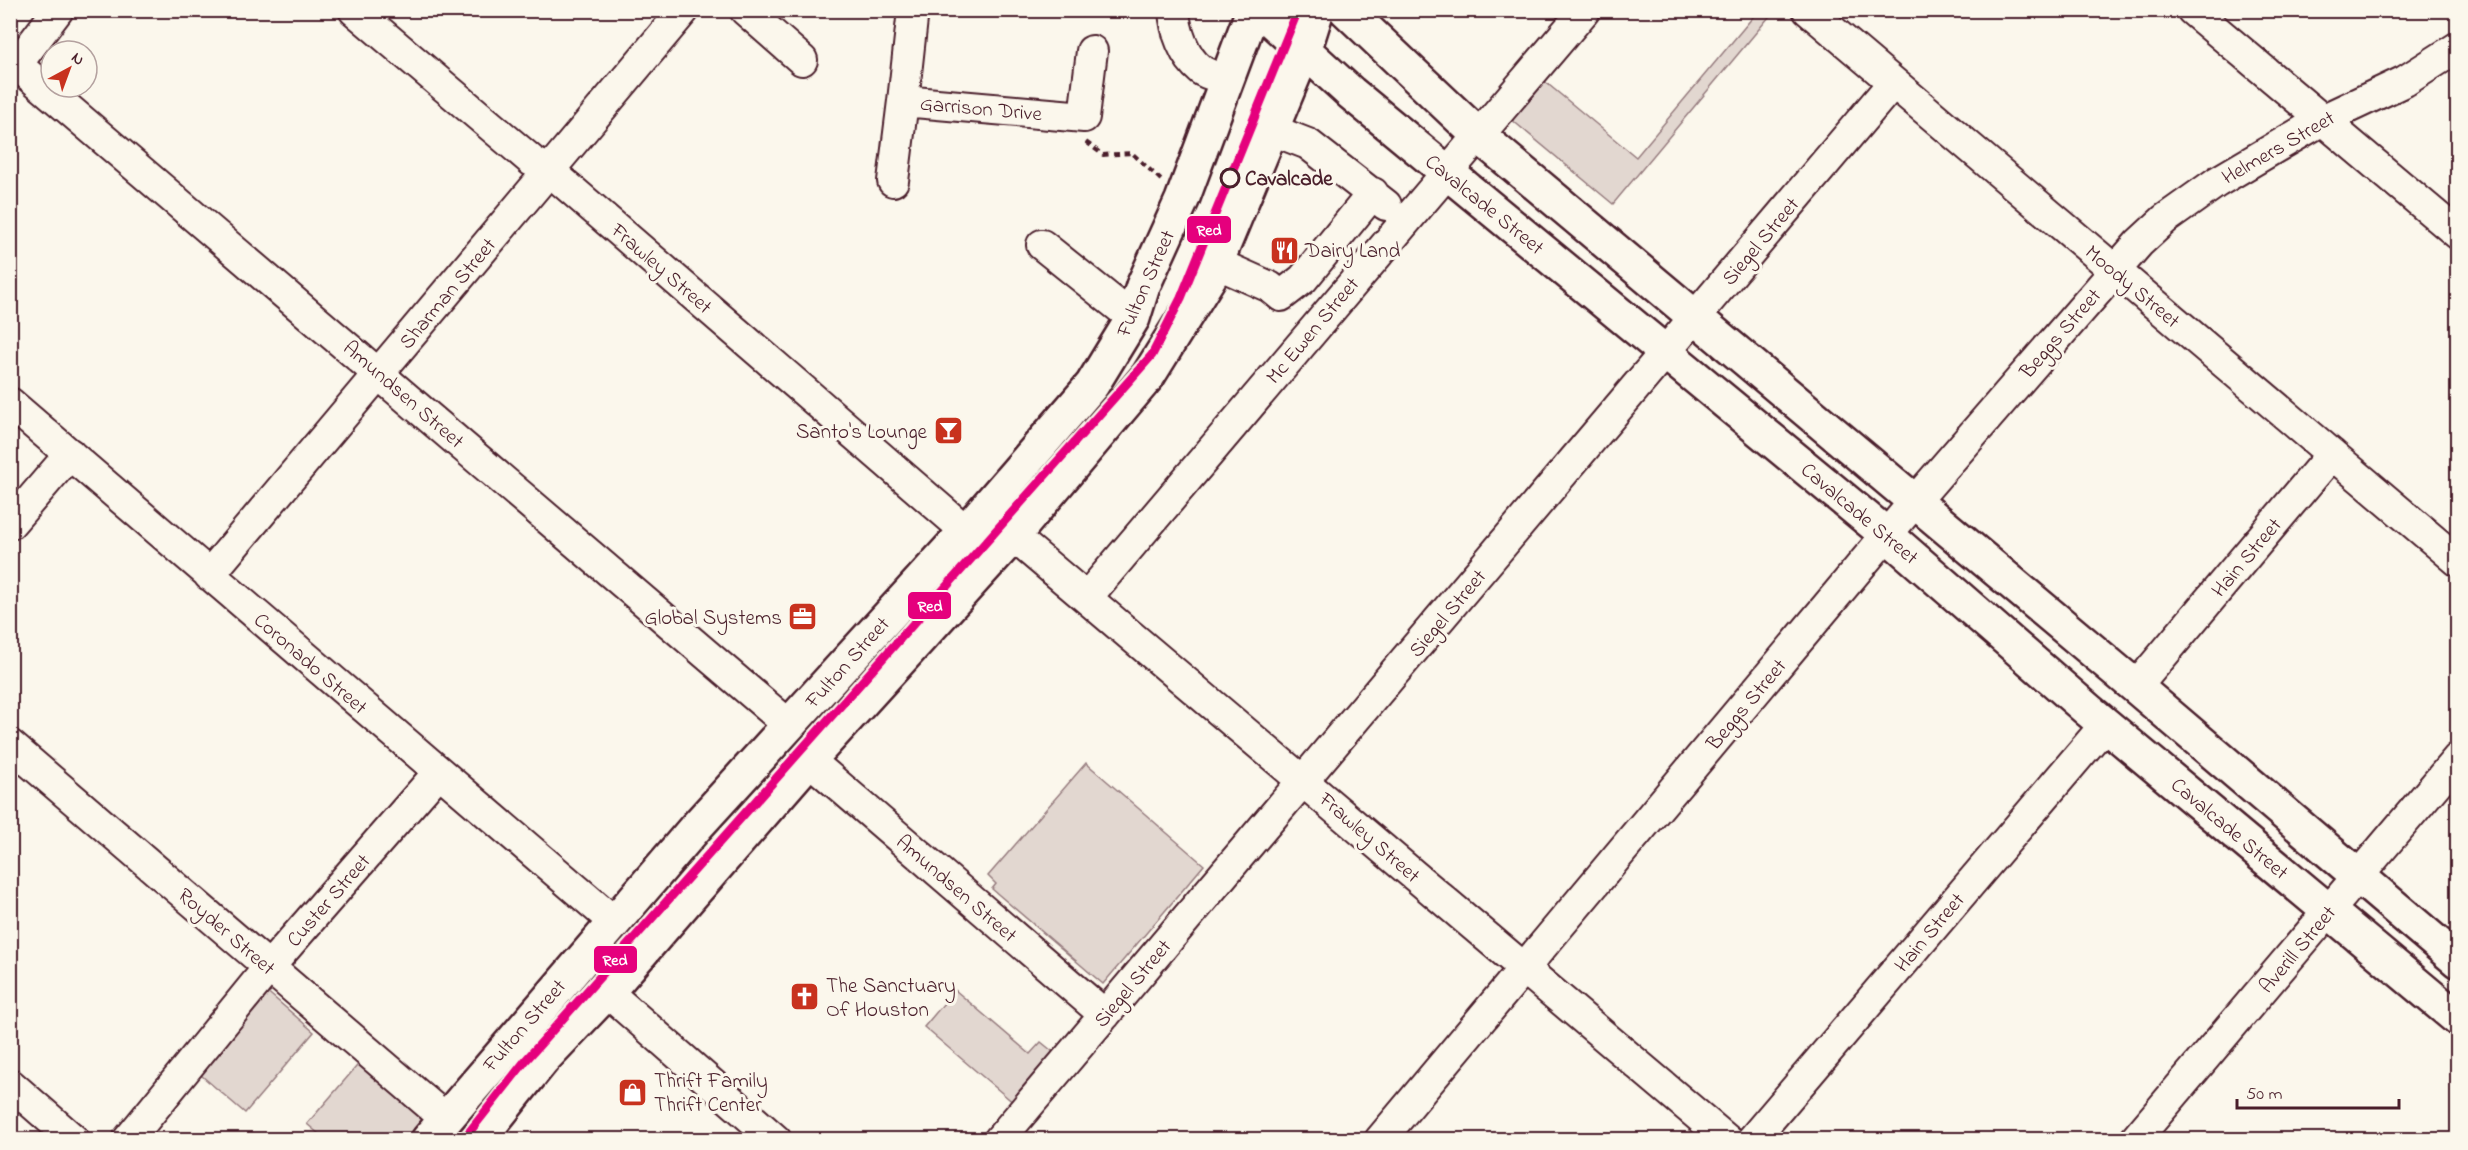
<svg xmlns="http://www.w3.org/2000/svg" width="2468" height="1150" viewBox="0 0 2468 1150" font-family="'Indie Flower',sans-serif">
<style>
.green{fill:#e2d7d0;stroke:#967b7e;stroke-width:1.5}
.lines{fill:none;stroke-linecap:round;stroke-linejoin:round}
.minor-casing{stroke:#4a1f2b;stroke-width:34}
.major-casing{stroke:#4a1f2b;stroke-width:38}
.path{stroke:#4a1f2b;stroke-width:4;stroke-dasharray:6 4.5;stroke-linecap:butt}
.minor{stroke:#fbf7ec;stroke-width:30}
.major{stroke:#fbf7ec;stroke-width:33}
.rail-1-casing{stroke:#fbf7ec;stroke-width:14}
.rail-1{stroke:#e5007d;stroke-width:9}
.stop-dot{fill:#fbf7ec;stroke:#4a1f2b;stroke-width:3}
.labels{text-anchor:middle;stroke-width:6;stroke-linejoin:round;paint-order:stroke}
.street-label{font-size:21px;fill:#4a1f2b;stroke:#fbf7ec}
.stop-label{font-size:21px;font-weight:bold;fill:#4a1f2b;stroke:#fbf7ec;text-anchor:start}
.poi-label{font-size:21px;fill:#4a1f2b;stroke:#fbf7ec;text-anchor:start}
.line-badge{stroke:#fbf7ec;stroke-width:2}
.badge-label{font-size:16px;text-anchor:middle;font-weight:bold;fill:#fff}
</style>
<rect width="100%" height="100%" fill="#fbf7ec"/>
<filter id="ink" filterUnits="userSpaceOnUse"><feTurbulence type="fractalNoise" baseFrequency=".0167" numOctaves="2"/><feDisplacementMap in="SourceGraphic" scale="12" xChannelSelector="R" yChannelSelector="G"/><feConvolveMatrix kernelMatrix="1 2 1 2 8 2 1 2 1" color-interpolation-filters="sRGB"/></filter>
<g filter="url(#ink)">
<!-- green -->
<path class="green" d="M1758 11H1774L1613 204 1512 120 1543 80 1636 157Z
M1086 763 1204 865 1103 984 992 889 996 884 988 876Z
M264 989 314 1032 245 1113 195 1070Z
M955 990 1030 1054 1041 1042 1057 1055 1015 1104 924 1027Z
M362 1060 423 1117 426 1127 416 1139 326 1140 307 1124Z"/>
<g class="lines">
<defs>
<path id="minor" d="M354 10 532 161 550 171 966 531
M745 10 802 60
M913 10 903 101 1084 117 1092 51
M1174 10C1175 30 1184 57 1201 70 1207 75 1220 77 1227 79
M1808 10 2458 561
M2192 10 2458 234
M10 59 789 725
M17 64 58 10
M1272 130 1308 144 1386 205
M893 181 903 101
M1042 245 1133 318
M1216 263 1270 287 1281 296 1303 279 1373 193
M10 403 613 921
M10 524 70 454
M1013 536 1727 1140
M209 575 684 10
M1087 597 1585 10
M2136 687 2332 454
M10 745 445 1118
M809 760 1105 1015
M607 992 776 1140
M10 1084 74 1140
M128 1140 269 967 438 773
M999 1140 1892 84
M1380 1140 1915 501 2139 243 2165 219 2217 182 2322 120 2405 81 2458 47
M1752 1140 2106 724
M2135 1140 2458 758"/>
<path id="major" d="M1260 10 1351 93 1887 535 2088 710 2458 1019
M1346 10 1478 135 2136 687 2458 961
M428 1140 696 827 966 531 1092 385 1133 318 1143 286 1182 200 1253 10
M478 1140 543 1059 607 992 809 760 1013 536 1148 376 1212 273 1304 51 1317 10"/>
</defs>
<!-- minor casing -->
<use href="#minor" class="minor-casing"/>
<!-- major casing -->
<use href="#major" class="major-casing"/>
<!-- path -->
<path class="path" d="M1086 142 1103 155 1132 153 1162 181"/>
<!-- minor -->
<use href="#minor" class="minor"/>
<!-- major -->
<use href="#major" class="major"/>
<defs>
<path id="rail-1" d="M463 1140 526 1060 1152 355 1181 298 1298 10"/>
</defs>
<!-- rail-1 casing -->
<use href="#rail-1" class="rail-1-casing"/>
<!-- rail-1 -->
<use href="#rail-1" class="rail-1"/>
</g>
</g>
<!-- icons -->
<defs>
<symbol id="restaurant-square" viewBox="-11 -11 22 22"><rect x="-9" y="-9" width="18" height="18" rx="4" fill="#c8321e" stroke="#fbf7ec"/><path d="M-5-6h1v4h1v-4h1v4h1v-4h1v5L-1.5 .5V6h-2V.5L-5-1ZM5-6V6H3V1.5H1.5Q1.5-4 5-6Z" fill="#fff"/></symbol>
<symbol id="bar-square" viewBox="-11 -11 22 22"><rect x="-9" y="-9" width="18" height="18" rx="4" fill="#c8321e" stroke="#fbf7ec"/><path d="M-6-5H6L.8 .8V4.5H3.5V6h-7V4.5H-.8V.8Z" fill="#fff"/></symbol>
<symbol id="office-square" viewBox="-11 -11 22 22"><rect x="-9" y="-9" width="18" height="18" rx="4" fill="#c8321e" stroke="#fbf7ec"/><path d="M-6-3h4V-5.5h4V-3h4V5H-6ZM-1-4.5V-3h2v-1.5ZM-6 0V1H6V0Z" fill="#fff"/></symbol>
<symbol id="church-square" viewBox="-11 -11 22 22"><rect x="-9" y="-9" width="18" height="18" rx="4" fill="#c8321e" stroke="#fbf7ec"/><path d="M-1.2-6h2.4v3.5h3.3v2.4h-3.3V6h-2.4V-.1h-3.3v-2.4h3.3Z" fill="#fff"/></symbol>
<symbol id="shop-square" viewBox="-11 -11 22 22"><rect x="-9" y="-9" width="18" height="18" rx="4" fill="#c8321e" stroke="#fbf7ec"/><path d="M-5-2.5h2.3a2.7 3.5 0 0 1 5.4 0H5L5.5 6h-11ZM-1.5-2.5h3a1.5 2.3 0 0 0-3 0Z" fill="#fff"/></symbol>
</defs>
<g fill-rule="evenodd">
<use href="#restaurant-square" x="1268" y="234" width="33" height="33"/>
<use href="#bar-square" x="932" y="414" width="33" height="33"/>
<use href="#office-square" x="786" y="600" width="33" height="33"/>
<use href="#church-square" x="788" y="980" width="33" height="33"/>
<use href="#shop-square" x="616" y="1076" width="33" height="33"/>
</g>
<!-- markers -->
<circle class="stop-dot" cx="1230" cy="178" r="9"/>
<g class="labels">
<!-- street labels -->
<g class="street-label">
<text transform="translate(981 108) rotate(5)" y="7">Garrison Drive</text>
<text transform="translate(2278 147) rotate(-30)" y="7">Helmers Street</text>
<text transform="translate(1485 204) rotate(39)" y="7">Cavalcade Street</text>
<text transform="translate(1760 241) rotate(-50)" y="7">Siegel Street</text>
<text transform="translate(662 268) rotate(41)" y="7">Frawley Street</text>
<text transform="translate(1145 283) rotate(-66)" y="7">Fulton Street</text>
<text transform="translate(2133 286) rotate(40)" y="7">Moody Street</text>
<text transform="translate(447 293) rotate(-50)" y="7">Sharman Street</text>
<text transform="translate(1312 330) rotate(-50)" y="7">Mc Ewen Street</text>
<text transform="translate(2060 333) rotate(-49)" y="7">Beggs Street</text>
<text transform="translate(404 394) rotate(41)" y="7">Amundsen Street</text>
<text transform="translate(1860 513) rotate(40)" y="7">Cavalcade Street</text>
<text transform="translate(2246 557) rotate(-50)" y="7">Hain Street</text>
<text transform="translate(1447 613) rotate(-50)" y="7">Siegel Street</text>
<text transform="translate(847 662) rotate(-48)" y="7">Fulton Street</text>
<text transform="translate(311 663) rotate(41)" y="7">Coronado Street</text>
<text transform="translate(1746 704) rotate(-50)" y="7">Beggs Street</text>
<text transform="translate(2230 828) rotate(40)" y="7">Cavalcade Street</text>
<text transform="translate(1370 837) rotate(41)" y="7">Frawley Street</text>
<text transform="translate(957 888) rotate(41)" y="7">Amundsen Street</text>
<text transform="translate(328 900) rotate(-49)" y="7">Custer Street</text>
<text transform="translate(227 931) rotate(41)" y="7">Royder Street</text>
<text transform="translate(1929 932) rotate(-50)" y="7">Hain Street</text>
<text transform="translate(2297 949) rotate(-50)" y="7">Averill Street</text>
<text transform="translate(1132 983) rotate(-50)" y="7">Siegel Street</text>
<text transform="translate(524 1025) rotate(-49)" y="7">Fulton Street</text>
</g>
<!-- stop labels -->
<g class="stop-label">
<text x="1245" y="185">Cavalcade</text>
</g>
<!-- poi labels -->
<g class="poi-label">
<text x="1305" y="257">Dairy Land</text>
<text x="927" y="438" text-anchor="end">Santo's Lounge</text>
<text x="782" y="624" text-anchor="end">Global Systems</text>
<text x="826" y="992">The Sanctuary<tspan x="826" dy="24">Of Houston</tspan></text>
<text x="654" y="1087">Thrift Family<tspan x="654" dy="24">Thrift Center</tspan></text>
</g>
</g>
<g class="line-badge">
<rect x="1186" y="215" width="46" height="29" rx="6" fill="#e5007d"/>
<rect x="907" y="591" width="45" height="29" rx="6" fill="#e5007d"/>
<rect x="593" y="945" width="45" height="29" rx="6" fill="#e5007d"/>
</g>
<g class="badge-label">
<text x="1209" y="235">Red</text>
<text x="930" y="611">Red</text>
<text x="615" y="965">Red</text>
</g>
<!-- margin -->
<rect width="2468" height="1150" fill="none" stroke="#fbf7ec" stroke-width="36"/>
<rect x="18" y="18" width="2432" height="1114" fill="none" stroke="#4a1f2b" stroke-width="2" filter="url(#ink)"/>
<!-- north arrow -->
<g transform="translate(69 69) rotate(41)"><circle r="28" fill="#fbf7ec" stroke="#b4a19f" stroke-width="1.5"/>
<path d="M0-4.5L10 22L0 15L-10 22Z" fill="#c8321e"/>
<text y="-9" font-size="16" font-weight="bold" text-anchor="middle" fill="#4a1f2b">N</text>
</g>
<!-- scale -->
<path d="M2237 1099v9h162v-9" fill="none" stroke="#4a1f2b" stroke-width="3"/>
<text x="2246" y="1099" font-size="18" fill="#4a1f2b" stroke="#fbf7ec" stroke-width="4.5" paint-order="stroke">50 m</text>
</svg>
